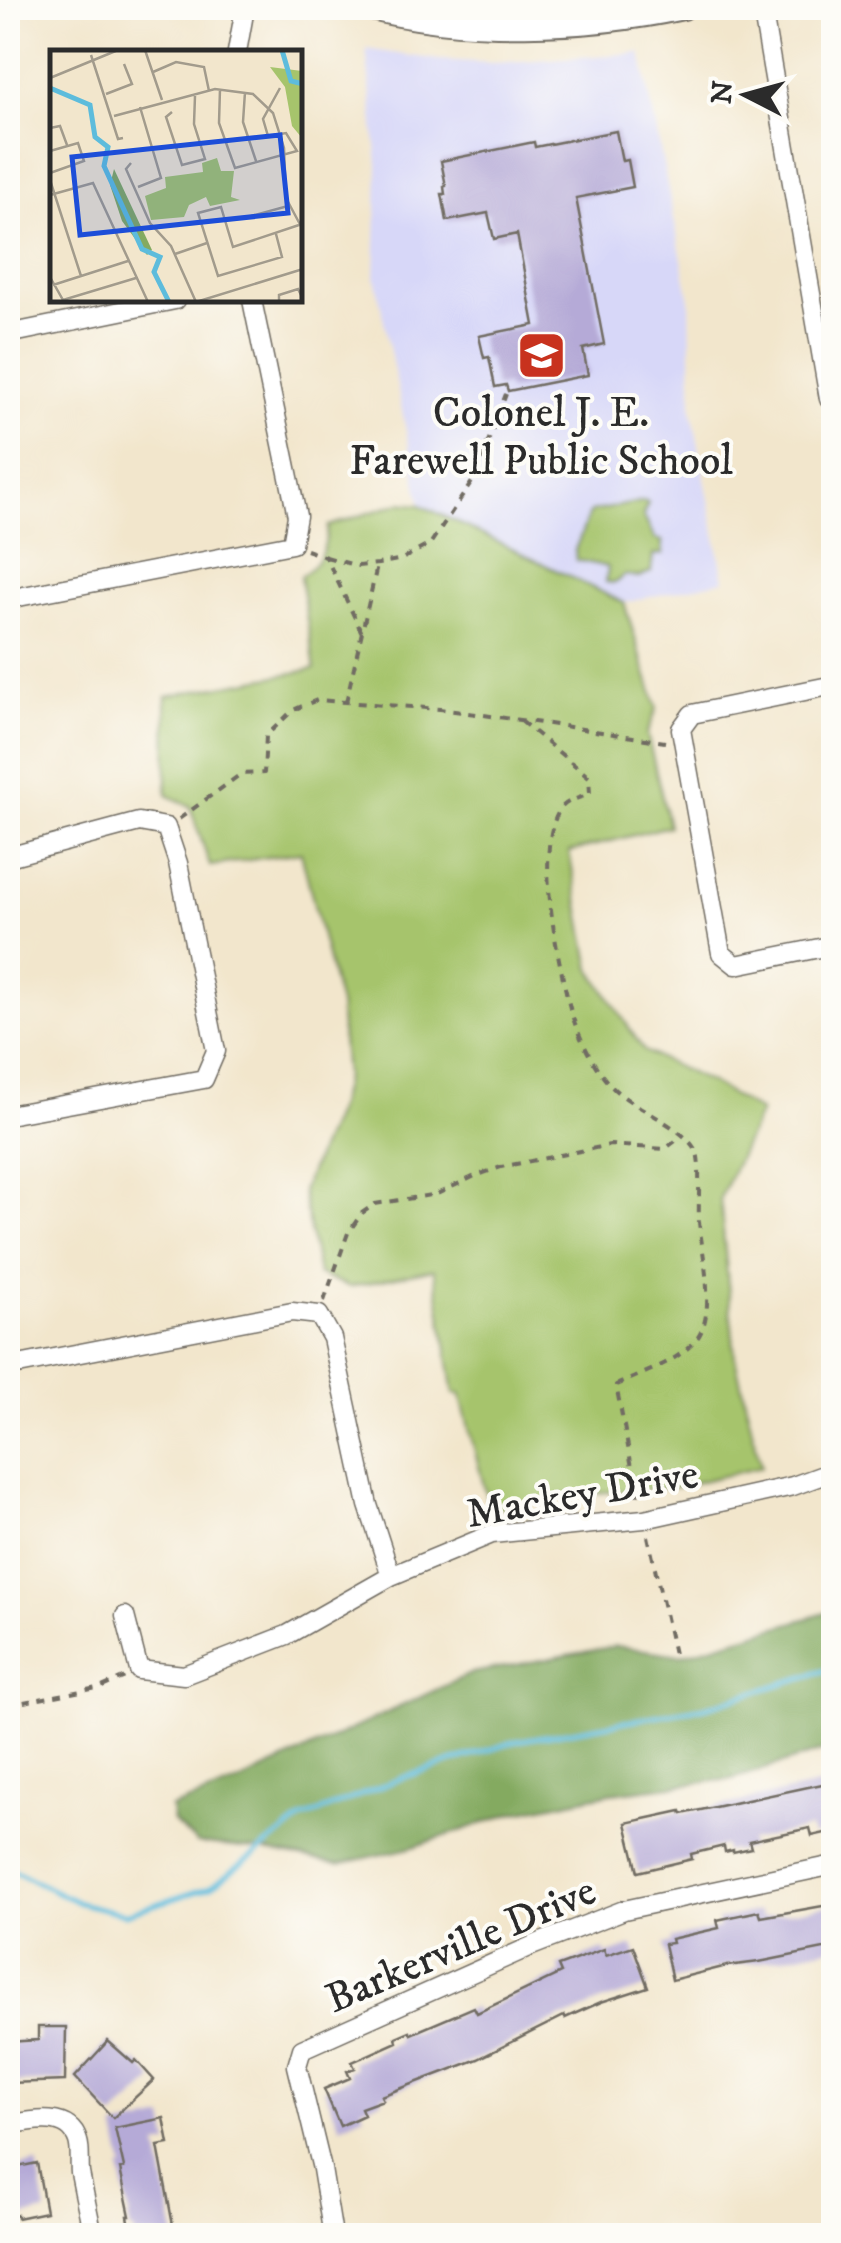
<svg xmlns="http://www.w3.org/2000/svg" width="841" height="2243" viewBox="0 0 841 2243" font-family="'IM FELL DW Pica',serif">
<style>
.built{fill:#d7d7f8}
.green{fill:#a6c46c;stroke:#68784c;stroke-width:2.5}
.forest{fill:#84aa60;stroke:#586a46;stroke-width:2.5}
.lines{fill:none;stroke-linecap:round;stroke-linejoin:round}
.stream{stroke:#5dbcdc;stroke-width:5}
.building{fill:#b5aad7}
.minor-casing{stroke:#716c63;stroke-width:21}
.tertiary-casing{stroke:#716c63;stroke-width:26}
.path{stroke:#716c63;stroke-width:4;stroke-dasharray:8 8;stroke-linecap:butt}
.minor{stroke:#fff;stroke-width:18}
.tertiary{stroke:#fff;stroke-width:22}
.labels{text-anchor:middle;stroke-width:8;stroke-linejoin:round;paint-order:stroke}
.poi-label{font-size:42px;fill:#2b2b2b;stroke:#fdfcf7}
.street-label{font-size:42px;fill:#2b2b2b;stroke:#fdfcf7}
.inset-river{fill:none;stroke:#5dbcdc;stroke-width:5}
.inset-road{fill:none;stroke:#a29b8c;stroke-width:2.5}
.view{fill:#1d4ed8;fill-opacity:0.15;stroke:#1d4ed8;stroke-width:5}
.inset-edge{fill:none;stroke:#2b2b2b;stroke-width:5}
</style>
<rect width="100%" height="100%" fill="#fdfcf7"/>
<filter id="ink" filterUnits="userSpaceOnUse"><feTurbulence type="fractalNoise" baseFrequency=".01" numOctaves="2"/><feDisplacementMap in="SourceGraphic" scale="20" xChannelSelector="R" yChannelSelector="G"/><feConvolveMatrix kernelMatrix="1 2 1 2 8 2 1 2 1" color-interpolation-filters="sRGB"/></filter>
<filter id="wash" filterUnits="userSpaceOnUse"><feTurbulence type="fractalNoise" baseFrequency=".0048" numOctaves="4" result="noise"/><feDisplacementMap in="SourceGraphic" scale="40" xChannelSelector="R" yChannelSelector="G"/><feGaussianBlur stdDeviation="2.25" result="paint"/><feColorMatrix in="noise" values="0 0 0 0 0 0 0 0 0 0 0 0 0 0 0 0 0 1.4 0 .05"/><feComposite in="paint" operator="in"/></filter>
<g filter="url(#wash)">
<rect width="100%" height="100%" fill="#f2e6cc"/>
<!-- built -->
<path class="built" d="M366 49 438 60 494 63 641 53 690 300 692 410 724 580 624 603 421 505 375 277 378 165Z"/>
<!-- green -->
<path class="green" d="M644 501 648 503 643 515 655 539 662 541 663 554 653 555 651 572 639 577 624 575 615 583 606 582 608 567 576 560 575 550 590 512Z
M400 503 421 505 624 603 657 708 647 734 669 826 569 852 591 969 644 1051 711 1083 760 1112 720 1198 735 1358 761 1467 676 1487 567 1495 490 1509 460 1394H454L434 1269 350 1287 318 1274 302 1191 338 1106 345 1076 339 1005 301 852 210 866 190 806 167 795 166 696 315 669 300 577C321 562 325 551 328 526Z"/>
<!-- forest -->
<path class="forest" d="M833 1611V1748L732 1779 611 1793 513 1813 410 1848 339 1864 262 1850 197 1843 173 1822 171 1808 237 1783 472 1673 616 1646 680 1655Z"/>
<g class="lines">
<!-- stream -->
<path class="stream" d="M8 1868 79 1903 125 1914 211 1887 302 1819 402 1778 517 1741 705 1707 834 1668"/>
</g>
<g id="blocks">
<!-- building -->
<path class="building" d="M616 131 622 161 628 160 633 187 576 198 604 344 583 349 588 375 508 391 506 385 495 387 489 357 484 358 479 336 534 325 517 234 494 239 488 213 447 221 442 194H445L444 187 446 186 441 161 534 142 535 147Z
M827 1783 834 1807V1831L812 1836 810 1828 791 1832 749 1841 751 1848 733 1852V1850L725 1852 724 1846 691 1854 692 1859 638 1872 626 1823 681 1811 682 1814Z
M834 1904V1947L759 1962 727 1966 672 1980 664 1944 672 1943 671 1939 719 1928 717 1920 759 1911 761 1917Z
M633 1946 648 1987 601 2002 565 2018 564 2016 478 2059 381 2096 383 2100 361 2108 364 2115 340 2126 324 2089 350 2078 347 2071 355 2068 352 2062 397 2042 396 2037 410 2031 411 2034 474 2007 477 2013 561 1973 558 1966 604 1949 606 1955Z
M38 2027H66L65 2081 9 2083 8 2042 38 2040Z
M108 2041 133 2063 136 2060 154 2080 113 2118 75 2077Z
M164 2118 169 2144 158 2146 175 2236H135L134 2230 131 2231 128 2216H130L120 2169 124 2168 115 2128Z
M37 2163 46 2212 17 2218V2215L8 2217V2169Z"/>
</g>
</g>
<g filter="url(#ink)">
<use href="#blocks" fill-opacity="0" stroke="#716c63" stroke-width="2.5"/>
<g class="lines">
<defs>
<path id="minor" d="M762 8 829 399
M237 52 245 8
M8 334 175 300
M8 599 292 544 297 516 252 300
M834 685 692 714 681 729 721 953 736 965 834 945
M8 857 139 822 166 827 178 863 216 1051 204 1079 8 1115
M8 1367 292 1312 319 1315 332 1338 368 1505 391 1576
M125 1616 139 1670 184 1675 287 1635 391 1576 492 1534 644 1519 793 1486 834 1471
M8 2125C29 2121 69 2111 78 2141 81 2150 79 2163 80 2173 84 2194 89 2215 93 2236
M333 2236 322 2169 297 2066 302 2049 534 1945 624 1910 834 1865"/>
<path id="tertiary" d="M368 8C464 33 586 29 683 8"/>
</defs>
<!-- minor casing -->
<use href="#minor" class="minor-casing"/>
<!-- tertiary casing -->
<use href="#tertiary" class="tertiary-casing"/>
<!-- path -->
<path class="path" d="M306 550 326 557 362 633
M326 557 358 566 378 564 402 559 430 544 474 479 506 394
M346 702 377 566
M521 721 589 777 590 794C583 797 569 800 563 806 531 841 559 965 570 1008 576 1032 595 1071 613 1088 633 1108 686 1127 697 1153 701 1163 698 1207 699 1222 702 1253 718 1316 695 1341 677 1362 641 1374 616 1385L639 1503
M179 819 241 774 264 773 266 736 293 710 317 700 440 709 563 726 665 742
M324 1301 348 1233 362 1213 375 1204 437 1194 475 1176 501 1167 610 1145 665 1149 682 1136
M648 1536 674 1654
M8 1705 102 1687 125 1677"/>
<!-- minor -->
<use href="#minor" class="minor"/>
<!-- tertiary -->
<use href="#tertiary" class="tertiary"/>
</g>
</g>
<!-- icons -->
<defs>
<symbol id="school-square" viewBox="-11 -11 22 22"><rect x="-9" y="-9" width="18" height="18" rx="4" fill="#c8321e" stroke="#fdfcf7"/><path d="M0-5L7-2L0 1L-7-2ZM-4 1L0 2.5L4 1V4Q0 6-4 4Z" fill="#fff"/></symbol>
</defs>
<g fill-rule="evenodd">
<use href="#school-square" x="514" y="328" width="55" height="55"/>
</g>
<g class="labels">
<!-- poi labels -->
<g class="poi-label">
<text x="541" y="426">Colonel J. E.<tspan x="541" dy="48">Farewell Public School</tspan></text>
</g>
<!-- street labels -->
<g class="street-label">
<text transform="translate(582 1492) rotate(-10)" y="15">Mackey Drive</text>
<text transform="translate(460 1943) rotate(-23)" y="15">Barkerville Drive</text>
</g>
</g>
<!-- overview -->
<g transform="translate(50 50)">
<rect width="252" height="252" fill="#f2e6cc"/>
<path d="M220 17 252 21V88L242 76 235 37ZM167 108 171 121H184L181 147 190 150 160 156 156 147 139 155 134 167 101 170 95 146 116 138 115 127 153 122 152 113Z" fill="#a6c46c"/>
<path d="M64 119 102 200 97 205 72 171 60 135Z" fill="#84aa60"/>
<path class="inset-river" d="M232 0 241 31 253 34M0 38 40 55 45 87 58 97 54 116 92 199 110 207 104 222 119 252"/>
<path class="inset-road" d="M95 0 112 50M41 5 68 89 73 88M103 22 126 12 154 17 159 41M0 28 68 0M170 39 169 73 185 118 247 101 236 83 218 86 213 69 230 38M195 42 193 72 206 111M56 44 82 34 74 14M122 62 116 67 132 115 155 109 144 74 145 46M64 66 165 39 203 44 223 63 234 98 236 148 253 180M0 78 10 76 17 95M0 101 28 93 34 111 0 123M81 113 76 119 100 173 121 196 146 252M0 130 31 226M88 137 111 128 90 57M0 145 43 133 98 252M201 166 238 156M226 184 232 207 168 226 148 163 171 157 183 197 249 175M125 204 157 193M0 227 13 250 86 228M3 235 78 211M146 252 253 219M229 252V245L248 239 253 249"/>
<path class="view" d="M230 85 238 163 30 185 22 107Z"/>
<rect width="252" height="252" class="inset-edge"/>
</g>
<!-- margin -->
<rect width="841" height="2243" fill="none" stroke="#fdfcf7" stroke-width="40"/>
<!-- north arrow -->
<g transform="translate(746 95) rotate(276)" stroke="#fdfcf7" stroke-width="8" paint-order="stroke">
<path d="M0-8L18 38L0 25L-18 38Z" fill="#2b2b2b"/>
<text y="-15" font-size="28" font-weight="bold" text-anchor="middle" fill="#2b2b2b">N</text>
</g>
</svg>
